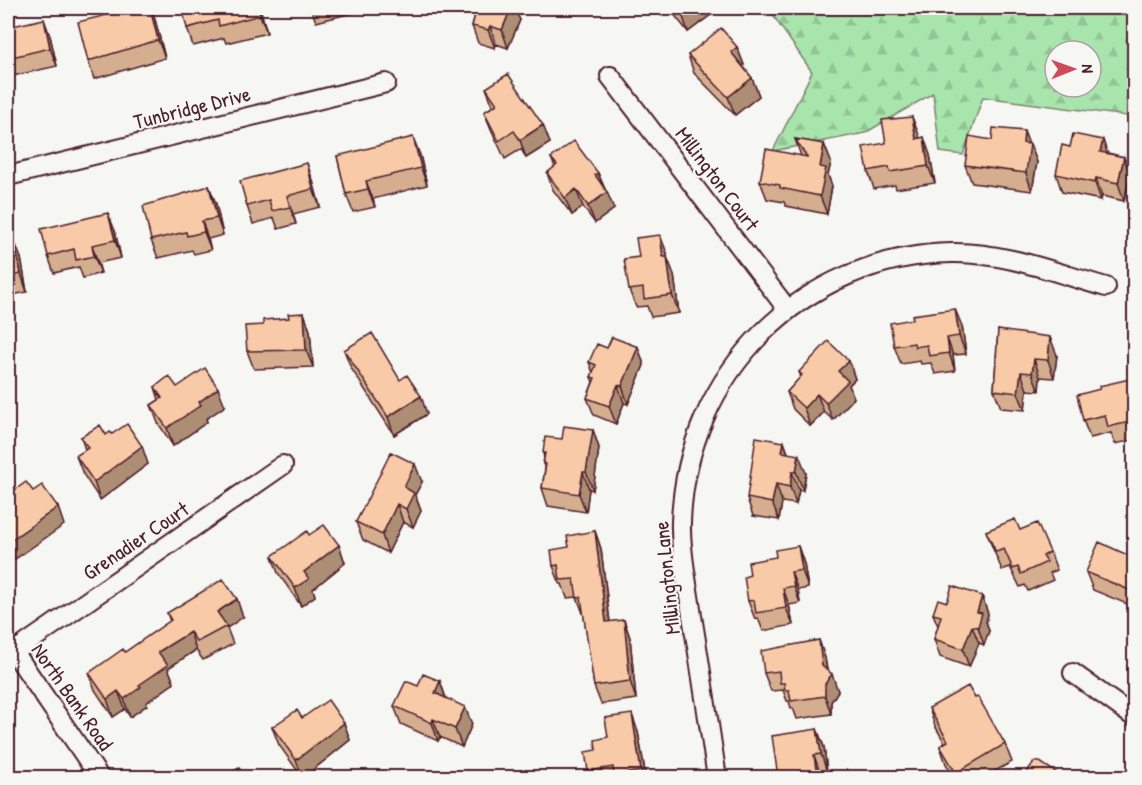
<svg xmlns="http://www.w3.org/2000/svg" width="1142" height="785" viewBox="0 0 1142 785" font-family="'Patrick Hand',sans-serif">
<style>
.forest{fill:url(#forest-firs);stroke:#79826c;stroke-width:1.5;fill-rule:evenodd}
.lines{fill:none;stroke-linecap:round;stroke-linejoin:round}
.minor-casing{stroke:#4a1f2b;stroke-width:22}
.minor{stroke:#f6f6f2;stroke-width:18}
.wall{fill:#d5ae90;stroke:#4a1f2b;stroke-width:1.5}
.shaded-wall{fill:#ae8d75;stroke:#4a1f2b;stroke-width:1.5}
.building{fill:#f8caa7;stroke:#4a1f2b;stroke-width:1.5}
.labels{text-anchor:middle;stroke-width:4.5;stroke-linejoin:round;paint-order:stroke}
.street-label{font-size:21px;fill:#4a1f2b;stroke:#f6f6f2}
</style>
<defs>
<pattern id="forest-firs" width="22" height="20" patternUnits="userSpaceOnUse" patternTransform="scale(1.5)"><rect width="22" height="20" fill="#a8e5ac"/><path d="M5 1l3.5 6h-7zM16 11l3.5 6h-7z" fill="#92c494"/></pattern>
</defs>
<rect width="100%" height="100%" fill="#f6f6f2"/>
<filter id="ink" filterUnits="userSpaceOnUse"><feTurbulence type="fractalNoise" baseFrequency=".0167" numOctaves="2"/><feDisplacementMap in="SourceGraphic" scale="12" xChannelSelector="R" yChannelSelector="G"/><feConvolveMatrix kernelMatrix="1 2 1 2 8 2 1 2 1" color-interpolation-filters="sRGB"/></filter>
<g filter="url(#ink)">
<!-- forest -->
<path class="forest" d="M768 8H1134V117L983 97 963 155 940 152 933 93 865 133 773 151 812 72ZM1055 51H1091V87H1055Z"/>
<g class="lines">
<defs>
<path id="minor" d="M610 76 788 310
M8 176 386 83
M8 643 100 778
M14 652 283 465
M1073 673 1134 717
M717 778C709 724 701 670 692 616 688 585 680 553 681 522 686 373 803 256 952 253 1005 252 1056 273 1106 287"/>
</defs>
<!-- minor casing -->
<use href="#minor" class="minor-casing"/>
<!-- minor -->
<use href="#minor" class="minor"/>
</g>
<!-- wall -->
<path class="wall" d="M109 8H152L165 58 94 79 88 61 111 14Z
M260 8 267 33 226 43 224 38 193 46 187 28Z
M311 8H372L316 22Z
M473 8H521L518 16 520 20 508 48 496 44 495 48 478 43 472 26 476 11H475Z
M669 8H720L688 32Z
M8 24V27L50 36 57 66 8 77Z
M737 47 744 65 743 66 752 78 759 96 735 115 694 73 688 55Z
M486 88 550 143 526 158 521 149 505 159 491 129 484 112 493 106Z
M912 117 919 138 930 155 935 183 896 189 895 185 874 189 868 171 886 143Z
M795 139 824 144 831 162 828 175 832 186 827 214 786 206 784 202 767 199 760 181 801 156Z
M1029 144H1030L1037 162 1032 191 972 183 965 165Z
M1108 153 1124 157 1130 175 1124 201 1102 196 1101 200 1062 192 1056 174Z
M420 155 427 185 373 199 375 207 353 212 346 194 337 156Z
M551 158 598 173 614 209 595 223 583 207 572 215 553 190 547 173 555 167Z
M313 181 320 207 293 214 296 224 278 229 274 218 253 224 247 206Z
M209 186 216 204 223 235 208 239 211 250 194 254 192 250 158 258 151 240Z
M115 231 121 258 98 263 101 273 83 278 79 267 54 273 48 256Z
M8 242 21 258 27 292 8 296Z
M667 253V257L674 275 679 313 651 317 647 306 636 307 629 290Z
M304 313 310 331 313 367 254 369 247 351 263 325 289 318Z
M962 326 966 354 953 355 955 371 935 374 931 363 921 364 920 361 901 364 894 346Z
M998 330 1057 355 1054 378 1040 377 1039 391 1027 390 1025 410 1001 408 994 390Z
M638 347 644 365 628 404 624 403 616 424 594 415 587 398 593 382 591 377 593 373 589 362 607 348Z
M344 350 400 380 427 414 394 435 351 368Z
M849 361 855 379 849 385 854 398 833 420 824 412 810 426 793 409 787 392 801 377 799 372Z
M1134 378V440L1115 444 1111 433 1090 438 1083 420 1100 389Z
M155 387H177L225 406 206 419 207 422 173 446 158 423 151 405 159 400Z
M593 430 599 448 593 490 589 489 586 512 548 506 542 488 545 468 543 464 544 458 543 453 562 439Z
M112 434 148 464 100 500 83 474 76 456 85 450 81 437Z
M784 442 788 453 806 473 803 490H799L796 504 782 502 779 520 753 516 747 498Z
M422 482 415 495 421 511 413 527 403 522 388 553 363 540 356 522Z
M1020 530 1050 552 1057 570 1050 573 1053 580 1028 591 1025 585 1020 587 1010 567 1002 570 993 549 986 531Z
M595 531 601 549 610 622 624 620 630 638 636 699 601 704 594 686 584 616 577 597 567 598 562 584H560L553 566 569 547Z
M309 535 339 545 345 563 313 589 315 596 301 606 278 573 272 556Z
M798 546 804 564 808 588 798 590 800 603 789 605 793 625 763 631 758 618 755 619 748 601 750 575 776 557Z
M1134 558V607L1093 590 1086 572Z
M982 596 988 614 986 622 989 631 984 645 979 643 969 667 940 657 934 639 938 626 933 614Z
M167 613 243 617 227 628 233 644 203 660 196 650 168 668 174 683 146 703 147 705 130 717 125 709 113 717 95 690 89 673 125 652 170 621Z
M819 640 825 658 827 669 838 691 831 702V714L797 719 793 708H791L789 701H787L783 690 771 691 764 673Z
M440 681 446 698 472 724 462 747 440 737 438 741 401 724 394 706 418 686Z
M975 698 1005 744 1012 762 984 777H954L946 764 940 746 945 743 935 726 929 708Z
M302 718 344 723 350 740 304 777H302L279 745 272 727Z
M817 729 824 747 827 772 778 777Z
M638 732 646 777H590L588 771 596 750Z"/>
<!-- shaded-wall -->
<path class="shaded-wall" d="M150 8H152L165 58 158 40Z
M258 8H260L267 33 260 15Z
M511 8H521L518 16 520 20 508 48 502 30Z
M691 8H720L688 32 682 14Z
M44 19 50 36 57 66 50 48Z
M490 26 496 44 495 48 488 30Z
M737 47 744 65 738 70 731 52Z
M752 78 759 96 735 115 728 97Z
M912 117 919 135 922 156 916 139Z
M543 125 550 143 526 158 520 140Z
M1024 131 1030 147V144L1037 162 1032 191 1026 173 1023 143Z
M413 137 420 155 427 185 421 168Z
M924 137 930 155 935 183 928 166Z
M1103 140 1109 158 1100 152Z
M824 144 831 162 828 175 832 186 827 214 820 196V167Z
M1124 157 1130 175 1124 201 1118 183Z
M307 163 313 181 320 207 313 189Z
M598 173 605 191 595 175Z
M1096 178 1102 196 1101 200 1095 183Z
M366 181 373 199 375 207 368 189Z
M209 186 216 204 223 235 217 218Z
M576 189 583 207 572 215 565 198Z
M607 192 614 209 595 223 588 206Z
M287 196 293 214 296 224 290 207Z
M108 213 115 231 121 258 115 240Z
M202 221 208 239 211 250 204 232Z
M660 235 667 253 669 275 663 257Z
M14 240 21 258 27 292 21 274Z
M92 245 98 263 101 273 94 256Z
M667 257 674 275 679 313 672 295Z
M955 309 962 326 966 354 959 336Z
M304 313 310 331 313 367 306 350Z
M1050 337 1057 355 1054 378 1048 360Z
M947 338 953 355 955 371 949 353Z
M638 347 644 365 628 404 622 386Z
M1034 359 1040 377 1039 391 1032 373Z
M849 361 855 379 849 385 854 398 833 420 826 403 838 371Z
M1021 372 1027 390 1025 410 1018 393Z
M618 385 624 403 616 424 609 406Z
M218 388 225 406 206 419 207 422 173 446 167 428 199 402Z
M817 394 824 412 810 426 804 408Z
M421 396 427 414 394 435 388 417Z
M593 430 599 448 593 490 586 472Z
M784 442 790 460 782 452Z
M142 446 148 464 100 500 94 482Z
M799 455 806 473 803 490 796 472Z
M415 464 422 482 415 495 421 511 413 527 406 509 404 487Z
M583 472 589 489 586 512 579 494Z
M792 472 799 490 796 504 790 487Z
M776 484 782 502 779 520 772 503Z
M397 504 403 522 388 553 382 535Z
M58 507 64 525 8 564V542Z
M595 531 601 549 612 640 606 622Z
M339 545 345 563 313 589 315 596 301 606 295 588 304 572Z
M798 546 804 564 808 588 802 570Z
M791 572 798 590 800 603 794 586Z
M783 588 789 605 793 625 786 608Z
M982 596 988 614 986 622 989 631 984 645 978 627 977 612Z
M237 599 243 617 227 628 217 612Z
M624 620 630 638 636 699 630 681Z
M972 626 979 643 969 667 963 649Z
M190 632 196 650 168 668 174 683 146 703 147 705 130 717 124 699 158 652Z
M819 640 825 658 828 679 832 674 838 691 831 702V714L825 696Z
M440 681 446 699 435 693Z
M118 691 125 709 113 717 107 699Z
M465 707 472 724 462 747 455 729Z
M632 714 638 732 646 777H644L641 771Z
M433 719 440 737 438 741 432 723Z
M344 723 350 740 304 777H302L296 760Z
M817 729 824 747 827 772 821 754Z
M814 755 820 773 821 777H817Z"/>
<!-- building -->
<path class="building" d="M109 8H150L158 40 88 61 78 22 111 14Z
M182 8H258L260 15 219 26 218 20 187 28Z
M477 8H511L502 30 490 26 488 30 472 26Z
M676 8H691L682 14Z
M44 19 50 48 8 58V27Z
M721 28 737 47 731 52 752 78 728 97 688 55Z
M508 74 543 125 520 140 514 131 499 141 484 112 497 104 486 88Z
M912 117 916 139 924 137 928 166 890 172 889 167 868 171 863 147 886 143 882 120Z
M993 128 1024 131 1023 143 1030 144 1026 173 965 165 969 136 992 140Z
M1073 134 1103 140 1100 152 1124 157 1118 183 1096 178 1095 183 1056 174 1062 145 1070 147Z
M413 137 421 168 366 181 368 189 346 194 337 156Z
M795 139 824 144 820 167 826 168 820 196 780 188V185L760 181 766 149 807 157Z
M574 141 598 173 595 175 607 192 588 206 576 189 565 198 547 173 557 165 551 158Z
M307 163 313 189 287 196 290 207 272 211 269 200 247 206 240 181Z
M209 186 217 218 202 221 204 232 187 236 186 232 151 240 143 206Z
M108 213 115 240 92 245 94 256 76 260 74 249 48 256 41 229Z
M660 235 663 257H667L672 295 644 299 643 288 629 290 624 259 639 257 636 238Z
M14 240 21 274 8 277V242Z
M955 309 959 336 947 338 949 353 929 356 927 345 915 347 914 343 894 346 890 323 913 319 912 315Z
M304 313 306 350 247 351 245 326 263 325V320L289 318 288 314Z
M998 330 1050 337 1048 360 1034 359 1032 373 1021 372 1018 393 994 390Z
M372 333 400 380 407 375 421 396 388 417 344 350Z
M612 337 638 347 622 386 618 385 609 406 587 398 595 378 591 377 596 365 589 362 597 344 607 348Z
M828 341 849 361 838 371 848 381 826 403 817 394 804 408 787 392 802 375 799 372Z
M205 368 218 388 199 402 201 405 167 428 151 405 162 398 155 387 169 376 177 387Z
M1134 378V421L1108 427 1105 415 1083 420 1077 395 1100 389 1099 386Z
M127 424 142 446 94 482 76 456 88 448 81 437 100 425 106 435 110 432 112 434Z
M564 426 593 430 586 472H583L579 494 542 488 546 464H543L545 453H543L545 437 562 439Z
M756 437 784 442 782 452 799 455 796 472H792L790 487 776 484 772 503 747 498Z
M391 452 415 464 404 487 414 493 406 509 397 504 382 535 356 522Z
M26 482 33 491 42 485 58 507 8 542V495Z
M1015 519 1020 530 1037 523 1050 552 1043 556 1047 562 1021 574 1018 567 1013 569 1004 549 996 552 986 531Z
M324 525 339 545 304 572 309 579 295 588 272 556 307 531 309 535Z
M595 531 606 622 624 620 630 681 594 686 581 597 577 598 574 579 560 580 558 565 553 566 551 550 569 547 567 536Z
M1099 542 1134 558V592L1086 572Z
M798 546 802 570 791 572 794 586 783 588 786 608 756 613 754 600 748 601 744 577 750 575 748 562 776 557 775 550Z
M223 579 237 599 217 612 227 626 197 642 190 632 158 652 168 665 139 685 141 687 124 699 118 691 107 699 89 673 123 649 125 652 171 620 167 613Z
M952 586 982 596 977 612 982 613 978 627 972 626 963 649 934 639 941 616 933 614 938 599 947 602Z
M819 640 822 666 832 674 825 684V696L791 701 789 690H785L784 683H780L779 671 764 673 761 651Z
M423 674 440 681 435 693 465 707 455 729 433 719 432 723 394 706 406 681 418 686Z
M968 686 975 698 978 697 1005 744 956 773 940 746 948 741 929 708Z
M328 700 344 723 296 760 272 727 297 710 302 718Z
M632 714 641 771 614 775 613 767 588 771 585 752 596 750 595 740 608 737 605 718Z
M817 729 821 754 814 755 817 777H778L772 736Z
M8 759 18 774 13 777H8Z
M1034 762H1040L1063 777H1023Z
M239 768 245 777H223Z"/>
</g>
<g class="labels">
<!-- street labels -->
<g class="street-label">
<text transform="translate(192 108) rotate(-14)" y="7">Tunbridge Drive</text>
<text transform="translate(717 179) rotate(53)" y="7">Millington Court</text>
<text transform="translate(136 541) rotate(-34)" y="7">Grenadier Court</text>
<text transform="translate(667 578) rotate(-96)" y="7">Millington Lane</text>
<text transform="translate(72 697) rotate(55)" y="7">North Bank Road</text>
</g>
</g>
<!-- margin -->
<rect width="1142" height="785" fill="none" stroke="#f6f6f2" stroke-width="30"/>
<rect x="15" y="15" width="1112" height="755" fill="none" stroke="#4a1f2b" stroke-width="2" filter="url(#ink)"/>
<!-- north arrow -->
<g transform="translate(1073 69) rotate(89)"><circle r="28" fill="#f6f6f2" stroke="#b1a0a2" stroke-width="1.5"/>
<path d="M0-4.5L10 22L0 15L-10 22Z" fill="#d1495b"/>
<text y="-9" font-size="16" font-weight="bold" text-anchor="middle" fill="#4a1f2b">N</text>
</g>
</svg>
